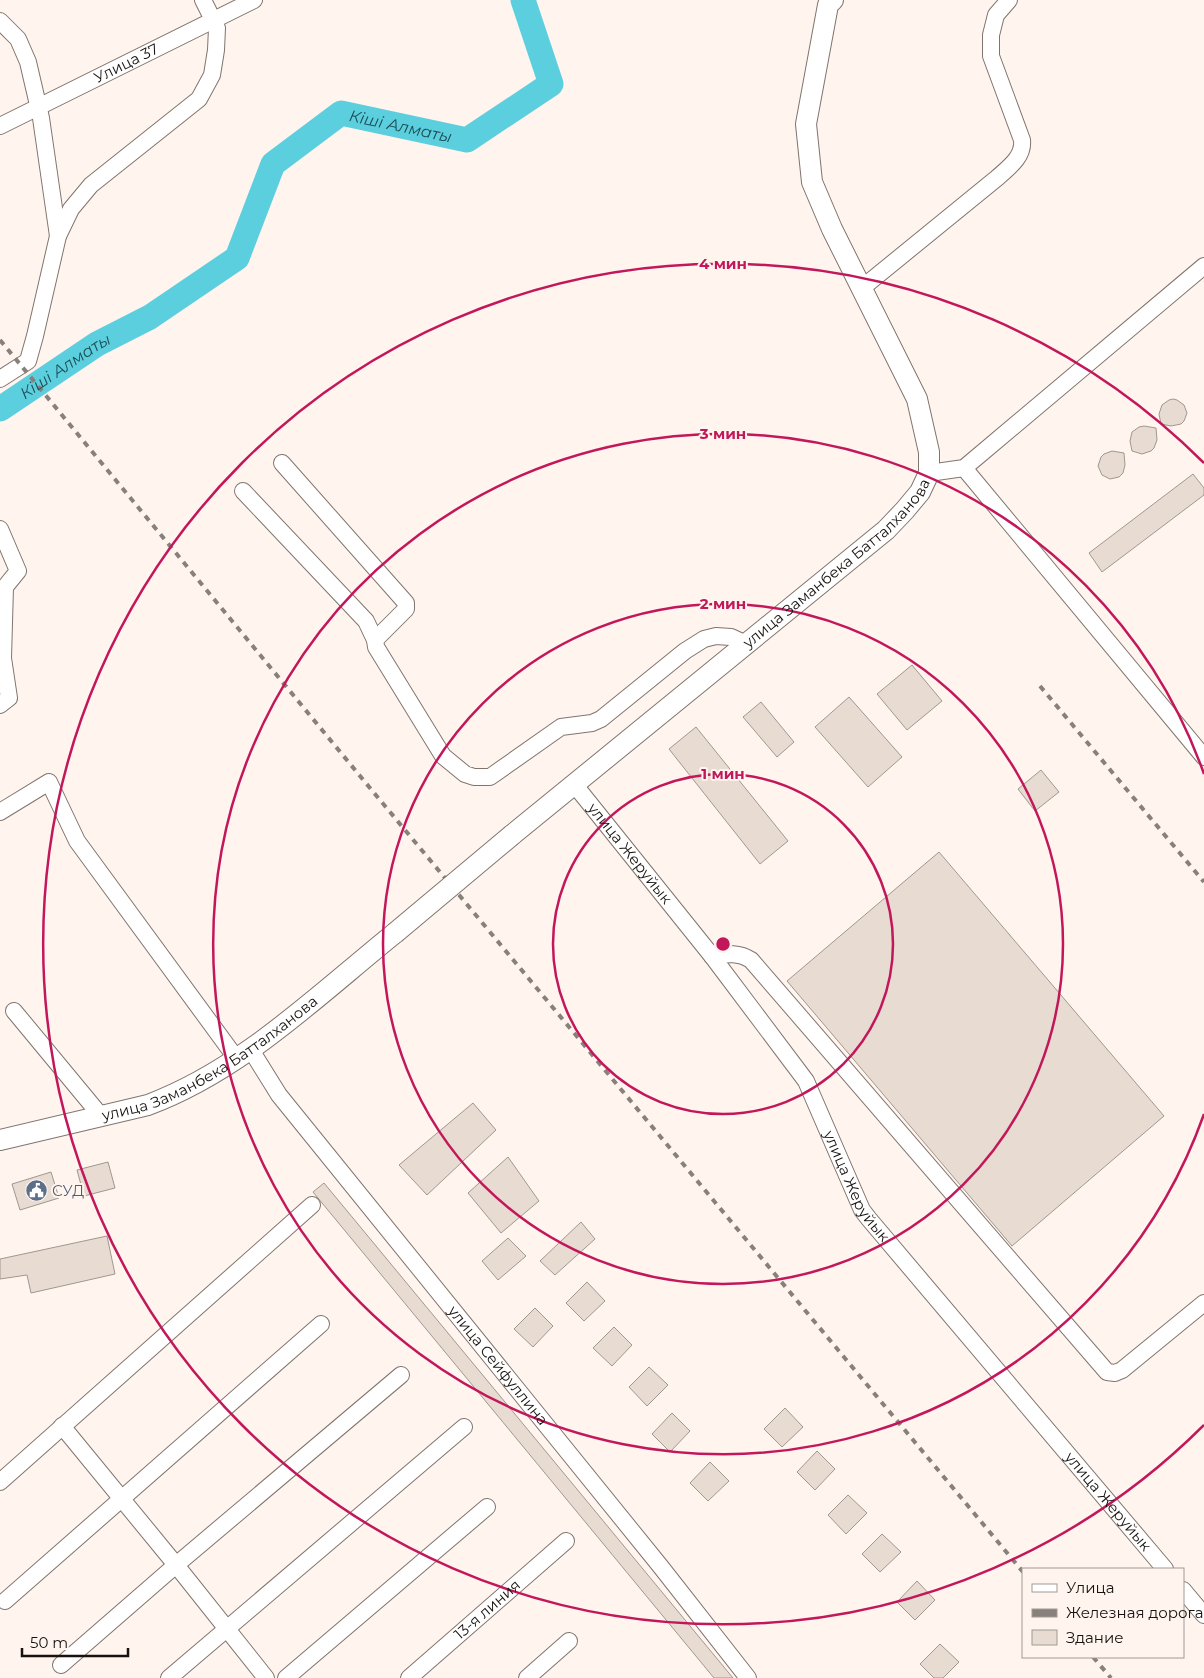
<svg xmlns="http://www.w3.org/2000/svg" width="1204" height="1678" viewBox="0 0 1204 1678" font-family="Montserrat,sans-serif">
<style>
.lines{fill:none;stroke-linecap:round;stroke-linejoin:round}
.river{stroke:#5ccfdf;stroke-width:25}
.building{fill:#e7dbd2;stroke:#a2978f}
.minor-casing{stroke:#80756e;stroke-width:18}
.major-casing{stroke:#80756e;stroke-width:22}
.minor{stroke:#fff;stroke-width:16}
.major{stroke:#fff;stroke-width:20}
.rail{stroke:#87807b;stroke-width:4;stroke-dasharray:6 6;stroke-linecap:butt}
.major-bridge-casing{stroke:#80756e;stroke-width:22;stroke-linecap:butt}
.major-bridge{stroke:#fff;stroke-width:20}
.ring{fill:none;stroke:#c2185b;stroke-width:2.5}
.labels{text-anchor:middle;stroke-width:4;stroke-linejoin:round;paint-order:stroke}
.street-label{font-size:15px;fill:#16120f;stroke:#fff5ee}
.service-label{font-size:15px;fill:#4e5e75;stroke:#fff5ee;text-anchor:start}
.water-label{font-size:16px;font-style:italic;fill:#1b4e55;stroke:#fff5ee}
.centre{fill:#c2185b;stroke:#fff5ee;stroke-width:2.5}
.ring-label{font-size:15px;text-anchor:middle;font-weight:bold;fill:#c2185b;stroke:#fff5ee;stroke-width:4;stroke-linejoin:round;paint-order:stroke}
</style>
<rect width="100%" height="100%" fill="#fff5ee"/>
<g class="lines">
<!-- river -->
<path class="river" id="s1" d="M0 409 97 344 150 317 237 258 273 164 341 113 467 140 551 84 523 0"/>
</g>
<!-- building -->
<path class="building" d="M1173 399 1177 400 1184 405 1187 413 1184 421 1181 424 1171 426 1161 424 1159 414 1162 405 1169 400Z
M1144 426 1156 428 1157 440 1154 448 1151 451 1142 454 1132 451 1130 441 1132 432 1139 427Z
M1112 451 1124 453 1125 465 1123 473 1119 477 1110 479 1102 475 1098 466 1101 457 1104 454Z
M1193 474 1204 488V495L1102 572 1089 553Z
M912 665 942 701 907 730 877 694Z
M849 697 902 757 868 787 815 727Z
M761 702 794 742 777 757 743 717Z
M696 727 788 841 760 864 669 749Z
M1041 770 1059 792 1035 811 1018 789Z
M939 852 1164 1116 1012 1246 787 981Z
M473 1103 496 1130 427 1195 399 1165Z
M508 1157 539 1201 501 1233 468 1193Z
M108 1162 115 1188 84 1196 77 1170Z
M51 1172 59 1198 20 1210 12 1184Z
M324 1183 733 1678H714L313 1192Z
M581 1222 595 1239 555 1275 540 1261Z
M107 1236 115 1274 31 1293 27 1275 0 1279V1259Z
M508 1238 526 1256 498 1280 482 1261Z
M587 1282 605 1301 584 1321 566 1303Z
M535 1308 553 1326 533 1347 514 1329Z
M614 1327 632 1345 612 1366 593 1348Z
M649 1367 668 1385 647 1406 629 1387Z
M785 1408 803 1427 782 1447 764 1429Z
M672 1413 690 1431 670 1452 652 1434Z
M817 1451 835 1469 815 1490 797 1472Z
M710 1462 729 1481 708 1501 690 1483Z
M848 1495 867 1513 846 1534 828 1515Z
M882 1534 901 1552 880 1572 862 1554Z
M917 1581 935 1600 915 1620 897 1602Z
M940 1644 959 1662 943 1678H934L920 1664Z"/>
<g class="lines">
<defs>
<g id="minor">
<path d="M0 21 18 39 28 62 41 118 58 236"/>
<path id="s2" d="M0 126 254 0"/>
<path d="M862 288 997 178C1008 168 1024 157 1022 140L991 56V35L996 15 1009 0"/>
<path d="M0 379 28 361 35 336 58 236 71 209 91 185 199 99 212 75 216 50 217 28 203 0"/>
<path d="M282 463 406 603V609L375 640"/>
<path d="M964 468 1204 757"/>
<path d="M929 473 964 468 1204 266"/>
<path d="M243 491 366 621 375 640 376 647 443 756 465 774 474 777H490L561 727 592 723 601 719 685 651 704 639 716 636 731 637 746 644"/>
<path d="M0 529 18 571 5 587 3 658 9 698 0 705"/>
<path id="s3" d="M574 784 712 956 806 1081 862 1210 869 1219 1165 1569"/>
<path d="M0 812 49 782 77 841 236 1058"/>
<path d="M712 956C727 954 738 952 751 960L1107 1372 1115 1373 1122 1370 1204 1303"/>
<path d="M14 1011 101 1116"/>
<path id="s4" d="M251 1050 279 1095 661 1567 748 1678"/>
<path d="M62 1426 176 1565 266 1678"/>
<path d="M0 1482 312 1205"/>
<path d="M1183 1590 1204 1615"/>
<path d="M5 1601 321 1324"/>
<path d="M61 1665 176 1565 401 1375"/>
<path d="M169 1678 464 1427"/>
<path d="M286 1678 487 1507"/>
<path id="s5" d="M409 1678 566 1541"/>
<path d="M527 1678 569 1641"/>
</g>
<g id="major">
<path id="s6" d="M512 835 886 530 905 510 920 492 929 473V452L917 399 832 229 812 182 806 124 828 5 833 0"/>
<path id="s7" d="M0 1140 148 1105C242 1070 318 995 395 933"/>
</g>
</defs>
<!-- minor casing -->
<use href="#minor" class="minor-casing"/>
<!-- major casing -->
<use href="#major" class="major-casing"/>
<!-- minor -->
<use href="#minor" class="minor"/>
<!-- major -->
<use href="#major" class="major"/>
<!-- rail -->
<path class="rail" d="M0 340 365 782 1023 1572
M1040 686 1204 882
M1093 1657 1111 1678"/>
<defs>
<path id="major-bridge" d="M395 933 512 835"/>
</defs>
<!-- major-bridge casing -->
<use href="#major-bridge" class="major-bridge-casing"/>
<!-- major-bridge -->
<use href="#major-bridge" class="major-bridge"/>
</g>
<!-- distance rings -->
<g class="ring">
<circle cx="723" cy="944" r="170"/>
<circle cx="723" cy="944" r="340"/>
<path d="M1204 1114A510 510 0 1 1 1204 774"/>
<path d="M1204 1425A680 680 0 1 1 1204 463"/>
</g>
<!-- icons -->
<defs>
<symbol id="civic-disc" viewBox="-11 -11 22 22"><circle r="9.5" fill="#5c6f8a" stroke="#fff5ee"/><path d="M-.6-6.5H3V-4.5H.6V-3L4-1V1h2V6H-6V1h2V-1L-.6-3ZM-1.2 2.5V6h2.4V2.5Z" fill="#fff"/></symbol>
</defs>
<g fill-rule="evenodd">
<use href="#civic-disc" x="24" y="1178" width="25" height="25"/>
</g>
<g class="labels">
<!-- street labels -->
<g class="street-label">
<text dy="5" stroke="none"><textPath href="#s2" startOffset="141">Улица 37</textPath></text>
<text dy="5" stroke="none"><textPath href="#s6" startOffset="424">улица Заманбека Батталханова</textPath></text>
<text dy="5" stroke="none"><textPath href="#s3" startOffset="89">улица Жеруйык</textPath></text>
<text dy="5" stroke="none"><textPath href="#s7" startOffset="228">улица Заманбека Батталханова</textPath></text>
<text dy="5" stroke="none"><textPath href="#s3" startOffset="494">улица Жеруйык</textPath></text>
<text dy="5" stroke="none"><textPath href="#s4" startOffset="401">улица Сейфуллина</textPath></text>
<text dy="5" stroke="none"><textPath href="#s3" startOffset="899">улица Жеруйык</textPath></text>
<text dy="5" stroke="none"><textPath href="#s5" startOffset="104">13-я линия</textPath></text>
</g>
<!-- service labels -->
<g class="service-label">
<text x="52" y="1196">СУД</text>
</g>
<!-- water labels -->
<g class="water-label">
<text dy="6" stroke="none"><textPath href="#s1" startOffset="528">Кіші Алматы</textPath></text>
<text dy="6" stroke="none"><textPath href="#s1" startOffset="78">Кіші Алматы</textPath></text>
</g>
</g>
<circle cx="723" cy="944" r="8" class="centre"/>
<g class="ring-label">
<text x="723" y="269">4 мин</text>
<text x="723" y="439">3 мин</text>
<text x="723" y="609">2 мин</text>
<text x="723" y="779">1 мин</text>
</g>
<!-- legend -->
<rect x="1022" y="1568" width="162" height="90" fill="#fff5ee" stroke="#a29a95"/>
<rect x="1032" y="1584" width="25" height="8" fill="#ffffff" stroke="#a29a95"/>
<text x="1066" y="1593" font-size="15" fill="#16120f">Улица</text>
<rect x="1032" y="1609" width="25" height="8" fill="#87807b" stroke="#a29a95"/>
<text x="1066" y="1618" font-size="15" fill="#16120f">Железная дорога</text>
<rect x="1032" y="1630" width="25" height="15" fill="#e7dbd2" stroke="#a29a95"/>
<text x="1066" y="1643" font-size="15" fill="#16120f">Здание</text>
<!-- scale -->
<path d="M22 1648v8h106v-8" fill="none" stroke="#16120f" stroke-width="2.5"/>
<text x="30" y="1648" font-size="15" fill="#16120f" stroke="#fff5ee" stroke-width="4" paint-order="stroke">50 m</text>
</svg>
